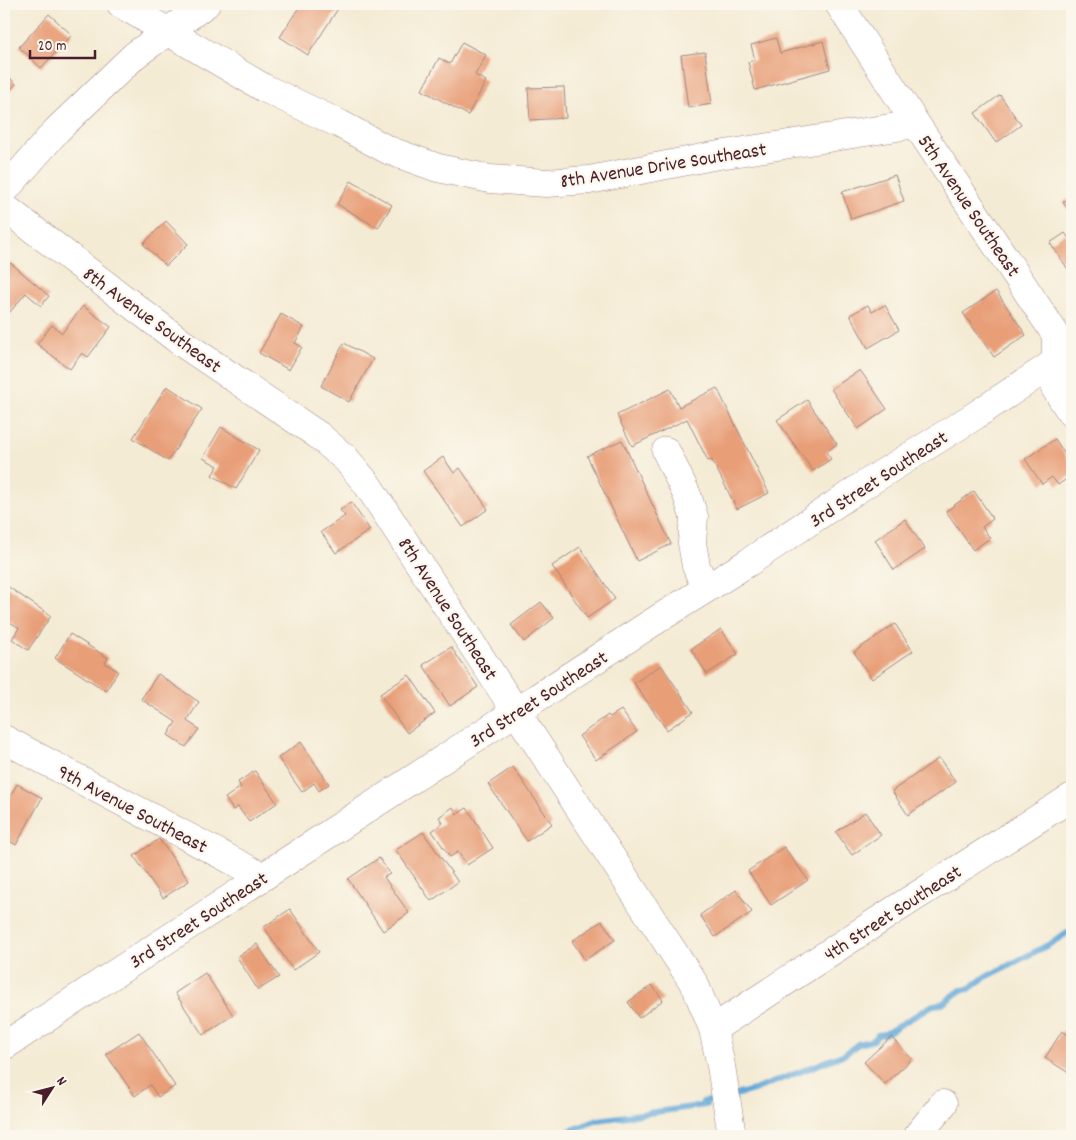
<svg xmlns="http://www.w3.org/2000/svg" width="1076" height="1140" viewBox="0 0 1076 1140" font-family="Dekko,sans-serif">
<style>
.lines{fill:none;stroke-linecap:round;stroke-linejoin:round}
.stream{stroke:#63a8d8;stroke-width:6}
.building{fill:#e89e77}
.minor-casing{stroke:#9f8580;stroke-width:29}
.minor{stroke:#fff;stroke-width:28}
.labels{text-anchor:middle;stroke-width:4.5;stroke-linejoin:round;paint-order:stroke}
.street-label{font-size:20px;fill:#4a1f2b;stroke:#fbf7ec}
</style>
<rect width="100%" height="100%" fill="#fbf7ec"/>
<filter id="ink" filterUnits="userSpaceOnUse"><feTurbulence type="fractalNoise" baseFrequency=".02" numOctaves="2"/><feDisplacementMap in="SourceGraphic" scale="10" xChannelSelector="R" yChannelSelector="G"/><feConvolveMatrix kernelMatrix="1 2 1 2 8 2 1 2 1" color-interpolation-filters="sRGB"/></filter>
<filter id="wash" filterUnits="userSpaceOnUse"><feTurbulence type="fractalNoise" baseFrequency=".0096" numOctaves="4" result="noise"/><feDisplacementMap in="SourceGraphic" scale="20" xChannelSelector="R" yChannelSelector="G"/><feGaussianBlur stdDeviation="1.12" result="paint"/><feColorMatrix in="noise" values="0 0 0 0 0 0 0 0 0 0 0 0 0 0 0 0 0 1.4 0 .05"/><feComposite in="paint" operator="in"/></filter>
<g filter="url(#wash)">
<rect width="100%" height="100%" fill="#f4ebd4"/>
<g class="lines">
<!-- stream -->
<path class="stream" d="M731 1096 754 1090 845 1054 858 1044 874 1040 878 1035 885 1034 933 1005 942 1004 961 990 969 989 982 979 1050 944 1072 930
M556 1136 598 1120 706 1105 703 1102 719 1099"/>
</g>
<g id="blocks">
<!-- building -->
<path class="building" d="M301 4H341L308 55 280 37Z
M49 14 72 35 41 68 19 47Z
M776 38 780 53 823 41 830 69 755 90 748 62 755 60 751 45Z
M462 42 486 55 475 75 486 81 468 115 422 90 439 58 450 64Z
M705 52 712 104 688 108 681 55Z
M4 72 16 84 4 97Z
M564 87 566 118 530 120 528 88Z
M1000 95 1021 125 996 143 975 113Z
M895 175 904 201 851 219 842 192Z
M351 181 392 205 378 228 337 204Z
M1072 196V216L1063 202Z
M166 221 188 244 166 266 143 244Z
M1065 233 1071 241 1072 240V275L1050 243Z
M11 263 49 296 41 306 26 293 4 319V271Z
M996 291 1026 335 994 357 963 313Z
M868 305 872 312 885 305 899 330 868 348 850 315Z
M83 306 111 327 88 357 82 353 70 369 37 344 52 325 62 333Z
M281 314 304 327 295 343 302 347 289 370 259 353Z
M344 343 373 359 349 402 321 386Z
M860 370 887 409 858 429 831 389Z
M167 386 202 409 168 461 133 438Z
M717 388 769 493 737 509 712 460 708 461 687 419 632 446 617 415 670 389 679 407Z
M807 400 837 444 826 452 831 459 813 471 777 420Z
M221 427 259 450 236 489 212 475 218 466 203 458Z
M1055 439 1072 465V475L1058 485 1052 477 1042 484 1025 459Z
M622 440 671 544 637 561 587 456Z
M443 457 454 473 460 468 488 509 463 527 423 471Z
M974 491 993 519 982 527 990 538 973 550 946 511Z
M351 502 370 530 336 553 321 532 345 516 340 510Z
M905 519 925 549 894 570 875 540Z
M580 547 615 599 587 618 552 566Z
M4 584 51 616 28 650 12 639 19 628 4 618Z
M541 602 554 618 524 642 511 625Z
M895 624 913 651 872 679 854 652Z
M721 629 738 654 707 674 691 649Z
M70 634 108 658 105 663 118 671 106 691 55 658Z
M451 647 478 687 450 706 423 665Z
M661 665 693 712 667 730 634 683Z
M158 674 199 702 187 721 199 729 186 747 168 735 176 722 141 699Z
M409 675 435 713 407 733 380 694Z
M621 710 637 732 596 760 579 736 608 715 610 717Z
M301 742 329 784 319 791 314 783 302 792 278 758Z
M939 758 956 782 908 815 892 791Z
M513 767 552 824 527 841 488 784Z
M255 771 277 803 249 822 238 807 233 810 225 798 241 787 238 782Z
M17 784 42 798 16 845 4 838V808Z
M453 807 457 814 467 808 493 848 467 865 458 852 450 857 432 831 443 823 439 817Z
M865 812 881 835 852 855 836 832Z
M423 832 458 882 431 901 396 850Z
M159 839 189 881 163 898 134 856Z
M784 847 808 880 771 905 748 871Z
M379 858 390 874 384 877 409 913 383 931 348 879Z
M736 890 752 912 715 937 700 915Z
M290 909 319 952 293 970 264 927Z
M602 921 615 940 585 960 572 941Z
M257 944 279 977 258 990 237 957Z
M205 973 233 1015 203 1035 175 993Z
M652 985 663 1000 639 1018 628 1002Z
M1062 1031 1072 1037V1075L1045 1058Z
M139 1032 175 1086 158 1097 150 1085 135 1096 106 1054Z
M891 1037 912 1059 885 1084 864 1062Z"/>
</g>
</g>
<g filter="url(#ink)">
<use href="#blocks" fill-opacity="0" stroke="#9f8580" stroke-width="1"/>
<g class="lines">
<defs>
<path id="minor" d="M121 4 264 88 340 124 388 150 438 168 490 179 546 183 589 180 713 156 916 124
M839 4 916 124 1056 335 1055 388 1072 414
M4 191 57 130 135 55 206 4
M4 207 182 343 318 435 346 459 367 484 695 985 713 1029 721 1066 732 1136
M666 451 687 495 694 517 692 543 696 566 706 589
M4 739 263 877
M713 1029 896 909 1072 797
M4 1046 650 624 749 562 864 485 973 417 1072 351
M917 1136 943 1104"/>
</defs>
<!-- minor casing -->
<use href="#minor" class="minor-casing"/>
<!-- minor -->
<use href="#minor" class="minor"/>
</g>
</g>
<g class="labels">
<!-- street labels -->
<g class="street-label">
<text transform="translate(663 164) rotate(-9)" y="7">8th Avenue Drive Southeast</text>
<text transform="translate(970 205) rotate(56)" y="7">5th Avenue Southeast</text>
<text transform="translate(153 319) rotate(36)" y="7">8th Avenue Southeast</text>
<text transform="translate(878 478) rotate(-33)" y="7">3rd Street Southeast</text>
<text transform="translate(449 608) rotate(57)" y="7">8th Avenue Southeast</text>
<text transform="translate(538 698) rotate(-33)" y="7">3rd Street Southeast</text>
<text transform="translate(133 808) rotate(28)" y="7">9th Avenue Southeast</text>
<text transform="translate(892 912) rotate(-33)" y="7">4th Street Southeast</text>
<text transform="translate(198 919) rotate(-33)" y="7">3rd Street Southeast</text>
</g>
</g>
<!-- margin -->
<rect width="1076" height="1140" fill="none" stroke="#fbf7ec" stroke-width="20"/>
<!-- north arrow -->
<g transform="translate(52 1088) rotate(54)" stroke="#fbf7ec" stroke-width="4" paint-order="stroke">
<path d="M0-4L9 19L0 12L-9 19Z" fill="#4a1f2b"/>
<text y="-8" font-size="14" font-weight="bold" text-anchor="middle" fill="#4a1f2b">N</text>
</g>
<!-- scale -->
<path d="M30 50v8h65v-8" fill="none" stroke="#4a1f2b" stroke-width="2.5"/>
<text x="38" y="50" font-size="15" fill="#4a1f2b" stroke="#fbf7ec" stroke-width="4" paint-order="stroke">20 m</text>
</svg>
